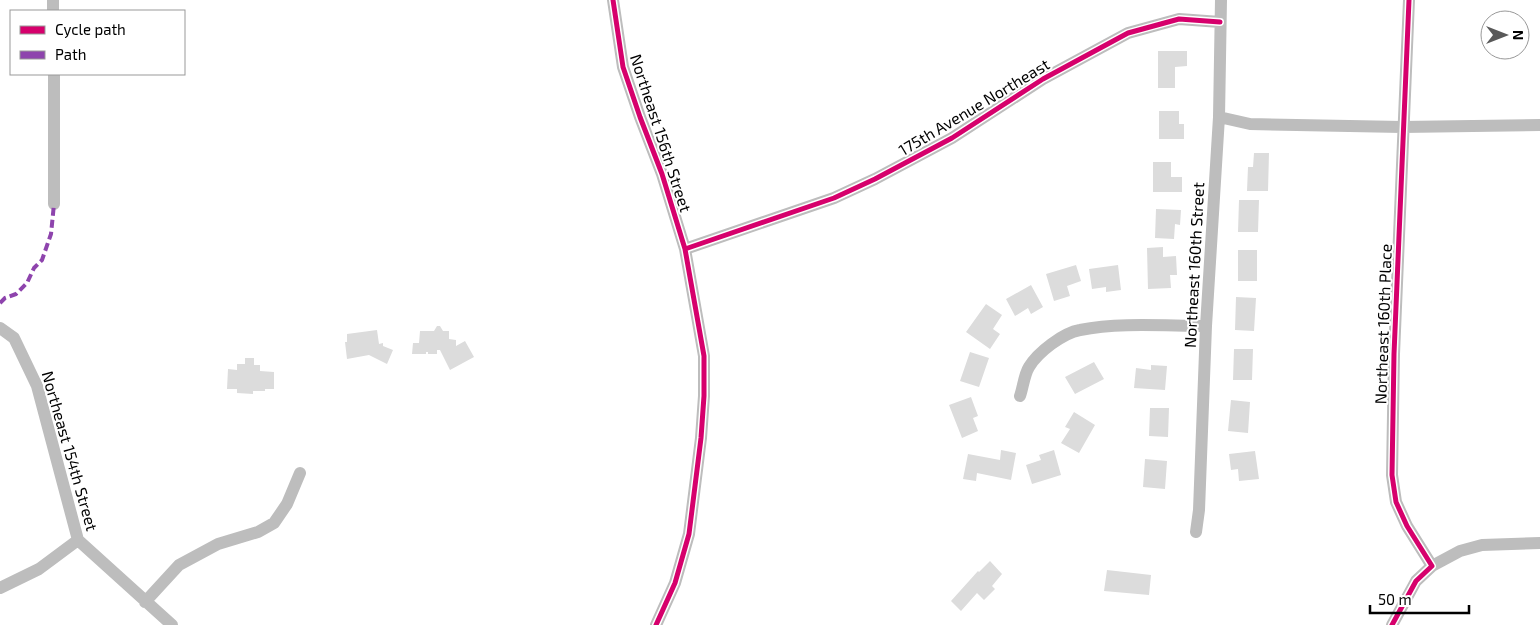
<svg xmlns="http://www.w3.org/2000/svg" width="1540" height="625" viewBox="0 0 1540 625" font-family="'Exo 2',sans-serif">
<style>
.building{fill:#dcdcdc}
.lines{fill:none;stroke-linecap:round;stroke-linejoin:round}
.street{stroke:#bdbdbd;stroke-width:12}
.quiet{stroke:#8e44ad;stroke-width:4;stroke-dasharray:8 4;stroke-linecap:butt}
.cycleway-casing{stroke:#fff;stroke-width:8}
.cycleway{stroke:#d6006c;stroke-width:5}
.labels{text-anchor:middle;stroke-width:4;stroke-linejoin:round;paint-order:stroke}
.street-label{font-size:16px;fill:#000;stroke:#fff}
</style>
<rect width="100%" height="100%" fill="#fff"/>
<!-- building -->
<path class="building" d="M1158 51H1187V66L1175 67V88H1158Z
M1159 111H1179V124H1184V139H1159Z
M1254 153H1269L1268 191H1247L1248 167H1253Z
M1153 162H1171V177H1182V192H1153Z
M1239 200H1259L1258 232H1238Z
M1156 209 1181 210 1180 225 1175 224 1174 239 1155 238Z
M1163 247V257L1176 256 1177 275H1170L1171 288 1148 289 1147 248Z
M1238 250H1257V281H1238Z
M1076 265 1081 281 1067 286 1070 296 1054 301 1046 274Z
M1118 265 1121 290 1106 292V287L1092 289 1089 269Z
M1031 285 1043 307 1031 314 1028 308 1015 316 1006 299Z
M1236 297 1256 298 1254 331 1235 330Z
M986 304 1002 315 993 329 1000 334 990 349 966 332Z
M437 326H440L443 331H449V339L456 340V346L465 341 474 357 450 370 440 350H437V354H428V352H426V354H412L413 343H419L420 331H434Z
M377 330 379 344 383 343V346L393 350 387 364 369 355 347 359 345 342H347V334Z
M1234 349H1253L1252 380H1233Z
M970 352 989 358 979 387 960 381Z
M245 358H254V365H260V371L274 372V389H265V391H253V394L237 393V389H227L228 369 237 370V364H245Z
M1094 362 1104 379 1075 394 1065 377Z
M1151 365 1167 366 1165 390 1134 388 1136 368 1151 370Z
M971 397 978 416 973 418 978 431 962 438 949 405Z
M1231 400 1250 402 1248 433 1228 431Z
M1150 408H1169L1168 437 1149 436Z
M1074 412 1095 425 1079 453 1061 443 1070 429 1065 427Z
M1001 450 1016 453 1011 480 977 473 976 481 963 479 968 454 1000 460Z
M1054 450 1061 475 1032 484 1026 465 1041 460 1039 455Z
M1255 451 1259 479 1239 481 1238 469 1231 470 1229 454Z
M1145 459 1167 461 1165 489 1143 487Z
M990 561 1002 574 992 586 995 589 984 600 977 593 961 611 951 601 978 571 979 572Z
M1107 570 1151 575 1149 595 1104 591Z"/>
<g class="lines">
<!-- street -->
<path class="street" d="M53 0V11
M613 0 623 67 640 117 662 174 685 249 704 356V396L701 438 689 534 675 583 656 625
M54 74V204
M1219 117 1250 124 1402 127 1540 125
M685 249 834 198 875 179 952 138 1043 79 1128 33 1179 19 1220 22
M0 328 14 338 37 386 78 540 172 625
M1020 396C1023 388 1024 375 1029 367 1038 352 1063 333 1080 330 1120 322 1166 326 1206 326
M1196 532 1199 510 1206 326 1219 117 1221 0
M1432 566 1460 551 1482 545 1540 543
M0 588 39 569 78 540
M145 602 179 565 218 544 258 532 274 523 287 504 300 473
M1392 625 1416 581 1432 566 1407 526 1396 502 1392 475 1394 354 1409 0"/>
<!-- quiet -->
<path class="quiet" d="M0 303 5 298 16 294 27 283 34 268 42 260 51 234 54 204"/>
<defs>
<path id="cycleway" d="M613 0 623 67 640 117 662 174 685 249 704 356V396L701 438 689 534 675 583 656 625
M685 249 834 198 875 179 952 138 1043 79 1128 33 1179 19 1220 22
M1392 625 1416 581 1432 566 1407 526 1396 502 1392 475 1394 354 1409 0"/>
</defs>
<!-- cycleway casing -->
<use href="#cycleway" class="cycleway-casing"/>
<!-- cycleway -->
<use href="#cycleway" class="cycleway"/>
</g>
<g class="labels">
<!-- street labels -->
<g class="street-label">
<text transform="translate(974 107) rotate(-31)" y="6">175th Avenue Northeast</text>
<text transform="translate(661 133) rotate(72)" y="6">Northeast 156th Street</text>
<text transform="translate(1194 265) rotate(-87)" y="6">Northeast 160th Street</text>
<text transform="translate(1383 324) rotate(-88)" y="6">Northeast 160th Place</text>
<text transform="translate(70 451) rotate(74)" y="6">Northeast 154th Street</text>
</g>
</g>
<!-- legend -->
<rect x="10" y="10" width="175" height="65" fill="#ffffff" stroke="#999999"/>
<rect x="20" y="26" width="25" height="8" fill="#d6006c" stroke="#999999"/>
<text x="55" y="35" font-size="15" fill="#000000">Cycle path</text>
<rect x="20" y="51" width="25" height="8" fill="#8e44ad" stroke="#999999"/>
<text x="55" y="60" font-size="15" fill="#000000">Path</text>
<!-- north arrow -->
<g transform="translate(1505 35) rotate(90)"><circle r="24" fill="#ffffff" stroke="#999999"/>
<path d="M0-4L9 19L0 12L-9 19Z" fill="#595959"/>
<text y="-8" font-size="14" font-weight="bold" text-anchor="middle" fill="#000000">N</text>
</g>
<!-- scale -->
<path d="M1370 605v8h99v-8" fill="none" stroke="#000000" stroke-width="2.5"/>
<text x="1378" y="605" font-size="15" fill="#000000" stroke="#ffffff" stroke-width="4" paint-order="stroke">50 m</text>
</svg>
